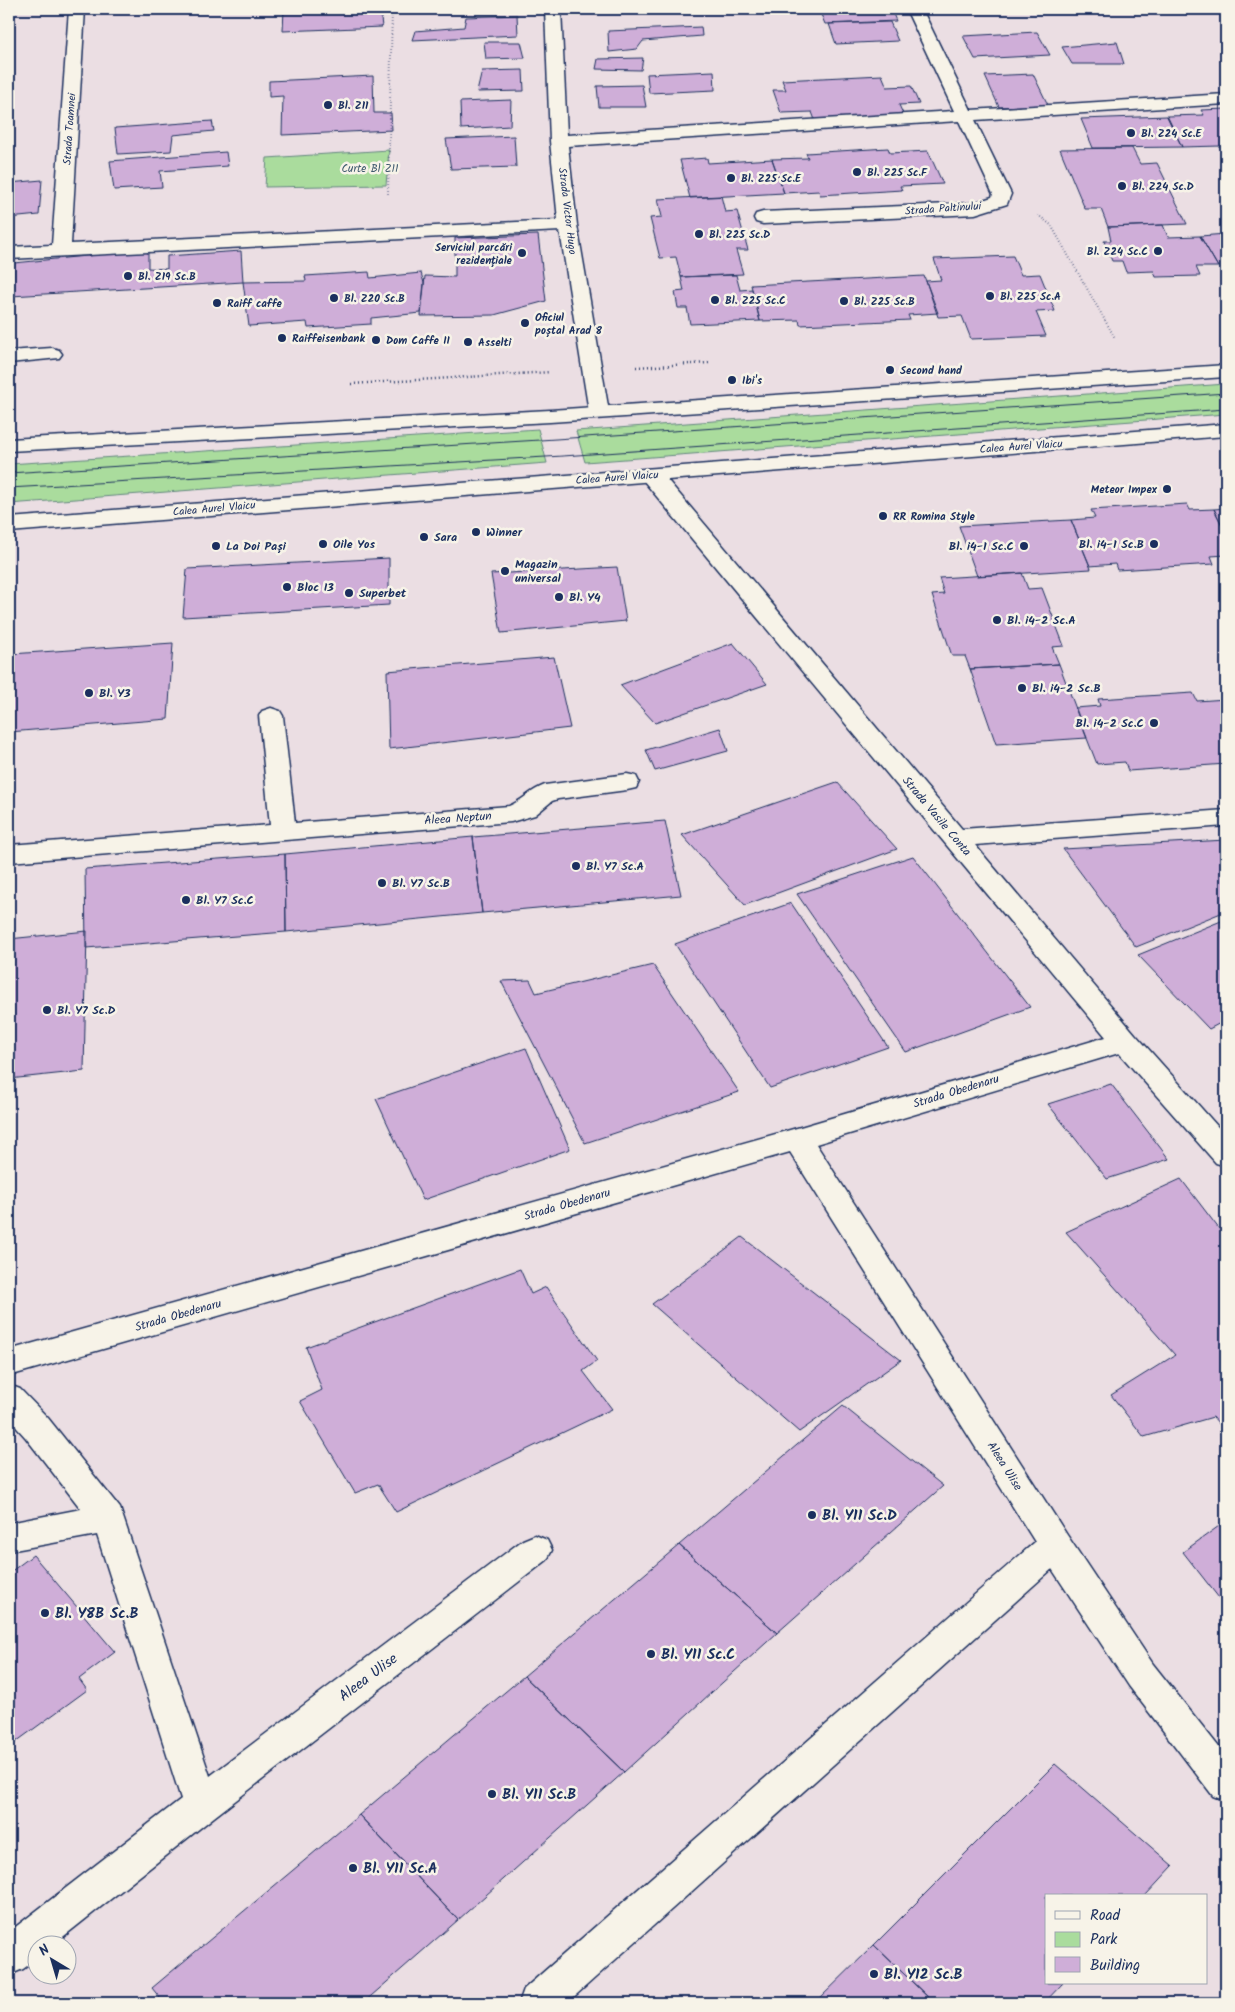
<svg xmlns="http://www.w3.org/2000/svg" width="1235" height="2012" viewBox="0 0 1235 2012" font-family="Kalam,sans-serif">
<style>
.green{fill:#aadc9d;stroke:#62867e}
.building{fill:#cfaed8;stroke:#1b2f5e}
.lines{fill:none;stroke-linecap:round;stroke-linejoin:round}
.minor-casing{stroke:#1b2f5e;stroke-width:3}
.major-casing{stroke:#1b2f5e;stroke-width:3}
.path-far1{stroke:#1b2f5e;stroke-width:2;stroke-dasharray:0.5 2.5;stroke-linecap:butt}
.path{stroke:#1b2f5e;stroke-width:2.5;stroke-dasharray:1 3;stroke-linecap:butt}
.minor{fill:#f7f3e8;fill-rule:evenodd}
.major{fill:#f7f3e8;fill-rule:evenodd}
.tram{stroke:#1b2f5e;stroke-width:1}
.poi-dot{fill:#1b2f5e;stroke:#f7f3e8;stroke-width:2}
.labels{text-anchor:middle;stroke-width:5;stroke-linejoin:round;paint-order:stroke}
.far-poi-label{font-size:11px;font-weight:bold;fill:#1b2f5e;stroke:#f7f3e8;text-anchor:start}
.far-street-label{font-size:11px;fill:#1b2f5e;stroke:#f7f3e8}
.far-park-label{font-size:11px;fill:#3f5a6e;stroke:#f7f3e8}
.poi-label{font-size:12px;font-weight:bold;fill:#1b2f5e;stroke:#f7f3e8;text-anchor:start}
.street-label{font-size:12px;fill:#1b2f5e;stroke:#f7f3e8}
.near-poi-label{font-size:15px;font-weight:bold;fill:#1b2f5e;stroke:#f7f3e8;text-anchor:start}
.near-street-label{font-size:15px;fill:#1b2f5e;stroke:#f7f3e8}
</style>
<rect width="100%" height="100%" fill="#ebdee3"/>
<filter id="ink" filterUnits="userSpaceOnUse"><feTurbulence type="fractalNoise" baseFrequency=".02" numOctaves="2"/><feDisplacementMap in="SourceGraphic" scale="10" xChannelSelector="R" yChannelSelector="G"/><feConvolveMatrix kernelMatrix="1 2 1 2 8 2 1 2 1" color-interpolation-filters="sRGB"/></filter>
<g filter="url(#ink)">
<!-- green -->
<path class="green" d="M389 150 386 185 265 187 267 158Z
M1226 384V414L585 462 576 431Z
M538 429 547 463 9 504V464Z"/>
<!-- building -->
<path class="building" d="M284 9 380 10 382 27 283 31Z
M852 9H891L896 21 825 24 820 12 853 11Z
M517 15 518 35 412 40 415 31 464 27 466 17Z
M890 22 898 41 836 44 829 24Z
M701 27 702 36 643 41 637 49 609 52 608 31Z
M1037 32 1050 55 975 59 963 36Z
M484 42H521L525 58 486 59Z
M1117 42 1124 64H1072L1062 47Z
M643 58 641 70 596 69 598 59Z
M523 70 524 91 477 92 482 71Z
M714 71 715 90 649 93 647 74Z
M1033 74 1048 105 999 107 985 76Z
M882 75 887 87 911 86 919 104 899 105 904 116 815 120 812 112 781 113 773 90H786L782 80Z
M373 76 374 113H391L392 130 282 135 283 96 269 97V81Z
M642 85 646 107H599L597 86Z
M511 100 510 126 461 129 460 102Z
M1226 109V150H1223L1220 146 1182 147 1167 116 1204 115 1201 110Z
M1167 116 1182 147 1093 148 1081 119Z
M212 121 214 131 173 135 171 151 118 154 115 128Z
M514 136 516 167 451 169 446 139Z
M888 148 890 153 928 151 943 184 900 186 902 190 820 195 819 191 784 193 772 159 808 158 806 153Z
M1132 148 1140 164 1157 163 1187 224 1108 227 1101 209H1085L1060 149Z
M226 152 228 166 160 171 162 187 114 190 110 161Z
M707 158 708 163 772 159 784 193 690 198 680 160Z
M42 180 39 215 9 218V183Z
M721 196 725 212 737 211 748 250H736L743 274 681 277 676 257 660 258 650 218 662 217 658 199Z
M1163 225 1168 237 1200 236 1218 267H1196L1200 276 1156 277 1154 271 1126 272 1122 261H1112L1104 241H1111L1108 227Z
M1226 234V266L1218 267 1200 236Z
M538 235 546 301 494 315 421 316 425 276 455 277V238Z
M148 250V268L167 269V256L241 251 243 282 11 296 14 263Z
M1013 256 1021 275 1040 274 1055 311 1036 312 1046 336 971 339 962 316 938 317 926 281 941 280 934 259Z
M9 263H14L11 296H9Z
M369 272 370 278 421 273 424 283 421 313 371 318V324L308 328 307 322 249 326 243 282 306 281 305 276Z
M736 275 740 290 752 289 760 321 690 324 687 308H678L675 292 684 291 681 277Z
M924 276 938 313 908 315 910 320 800 325 799 320 760 321 751 285Z
M1187 504 1190 510 1214 509 1226 533V555L1211 556 1214 564 1117 570 1115 564 1090 566 1071 520 1095 518 1091 510Z
M1226 508V533L1214 509Z
M1071 520 1091 569 977 576 959 526Z
M389 558V605L183 617 187 569Z
M617 567 626 621 501 633 491 574Z
M1022 573 1028 589 1042 588 1064 646 1052 647 1059 664 970 669 965 656H952L932 595 944 594 939 578Z
M173 643 168 719 9 732V666L11 654Z
M733 643 767 684 655 723 620 685Z
M554 657 570 728 389 749 387 671Z
M1059 664 1087 738 996 744 970 669Z
M1193 693 1197 701 1226 699V764L1128 771 1125 762 1097 764 1075 708 1100 706 1098 699Z
M720 728 728 751 655 771 646 750Z
M837 782 897 849 745 905 682 835Z
M665 821 681 895 482 913 473 837Z
M473 837 482 913 286 932 285 854Z
M1226 840V911L1136 947 1063 849Z
M285 854 286 932 86 948 85 869Z
M913 856 1030 1007 906 1052 797 894Z
M791 903 888 1047 770 1088 675 944Z
M1226 919V1020L1209 1029 1138 955Z
M87 931 84 1071 9 1079V939Z
M653 965 739 1092 585 1143 501 981 530 980 536 993Z
M526 1048 570 1149 423 1200 376 1099Z
M1111 1084 1169 1159 1107 1179 1048 1104Z
M1181 1179 1226 1238V1432L1213 1417 1144 1437 1111 1395 1175 1355 1066 1232Z
M742 1237 901 1360 799 1432 652 1304Z
M520 1269 531 1294 546 1287 597 1361 583 1371 612 1409 396 1512 378 1484 355 1493 300 1401 322 1390 306 1347Z
M843 1406 943 1486 777 1633 679 1545Z
M1226 1521V1607L1183 1552Z
M679 1545 777 1633 624 1772 524 1676Z
M33 1555 115 1652 79 1679 87 1690 9 1747V1573Z
M524 1676 624 1772 458 1920 359 1815Z
M1055 1764 1173 1866 1145 1896H1046V1983H1063L1044 2003H934L874 1945Z
M359 1815 458 1920 363 2003H164L152 1988Z
M874 1945 934 2003H815Z"/>
<g class="lines">
<defs>
<path id="minor" d="M69 9H85L71 244 558 220 550 141 545 9H561L567 135 954 111 906 9H922L971 110 1226 94V104L975 120 1011 194 1007 204 975 214 763 224 756 222 754 218 756 214 763 212 974 203 992 197 993 194 959 121 568 146 577 225 609 412 606 416 599 418 592 416 589 412 560 231 9 259V247L52 245Z
M52 348 59 350 62 354 59 358 9 363V351Z
M651 469 659 470 962 829 1226 810V826L975 845 1135 1034 1226 1136V1166L1216 1163 1119 1053 816 1144 1067 1535 1153 1664 1226 1756V1801L1213 1796 1129 1686 1052 1569 567 2003H519L524 1989 1035 1542 790 1152 9 1376V1350L797 1128 1106 1037 643 480 640 475 643 470Z
M271 708 280 711 283 716 295 823 509 806C522 801 531 790 545 785L627 774 636 776 639 782 636 788 627 790 558 799 552 801 535 815 511 822 9 862V845L270 825 259 716 262 711Z
M9 1385 20 1389 48 1418 120 1508 210 1776 523 1540 535 1535 547 1540 552 1550 547 1560 214 1817 54 1944H38V1958L23 1969 9 1975V1932L181 1799 97 1535 9 1551V1523L81 1509 26 1438 9 1419Z"/>
<path id="major" d="M1226 365V377L550 422 9 451V439L550 410Z
M1226 424V436L9 532V518Z"/>
</defs>
<!-- minor casing -->
<use href="#minor" class="minor-casing"/>
<!-- major casing -->
<use href="#major" class="major-casing"/>
<!-- path-far1 -->
<path class="path-far1" d="M388 194 392 9
M1038 215 1051 225 1115 338"/>
<!-- path -->
<path class="path" d="M636 367 709 363
M351 384 550 372"/>
<!-- minor -->
<use href="#minor" class="minor"/>
<!-- major -->
<use href="#major" class="major"/>
<!-- tram -->
<path class="tram" d="M9 473 556 439 1226 393
M9 488 563 456 1226 409"/>
</g>
</g>
<!-- markers -->
<g class="poi-dot">
<circle cx="328" cy="105" r="5"/>
<circle cx="1131" cy="133" r="5"/>
<circle cx="857" cy="172" r="5"/>
<circle cx="731" cy="178" r="5"/>
<circle cx="1122" cy="186" r="5"/>
<circle cx="699" cy="234" r="5"/>
<circle cx="1158" cy="251" r="5"/>
<circle cx="522" cy="253" r="5"/>
<circle cx="128" cy="276" r="5"/>
<circle cx="990" cy="296" r="5"/>
<circle cx="334" cy="298" r="5"/>
<circle cx="715" cy="300" r="5"/>
<circle cx="844" cy="301" r="5"/>
<circle cx="217" cy="303" r="5"/>
<circle cx="525" cy="323" r="5"/>
<circle cx="282" cy="338" r="5"/>
<circle cx="376" cy="340" r="5"/>
<circle cx="468" cy="342" r="5"/>
<circle cx="890" cy="370" r="5"/>
<circle cx="732" cy="380" r="5"/>
<circle cx="1167" cy="489" r="5"/>
<circle cx="883" cy="516" r="5"/>
<circle cx="476" cy="532" r="5"/>
<circle cx="424" cy="537" r="5"/>
<circle cx="323" cy="544" r="5"/>
<circle cx="1154" cy="544" r="5"/>
<circle cx="216" cy="546" r="5"/>
<circle cx="1024" cy="546" r="5"/>
<circle cx="505" cy="571" r="5"/>
<circle cx="287" cy="587" r="5"/>
<circle cx="349" cy="593" r="5"/>
<circle cx="559" cy="597" r="5"/>
<circle cx="997" cy="620" r="5"/>
<circle cx="1022" cy="688" r="5"/>
<circle cx="89" cy="693" r="5"/>
<circle cx="1154" cy="723" r="5"/>
<circle cx="576" cy="866" r="5"/>
<circle cx="382" cy="883" r="5"/>
<circle cx="186" cy="900" r="5"/>
<circle cx="47" cy="1010" r="5"/>
<circle cx="812" cy="1515" r="5"/>
<circle cx="45" cy="1613" r="5"/>
<circle cx="651" cy="1654" r="5"/>
<circle cx="492" cy="1794" r="5"/>
<circle cx="353" cy="1868" r="5"/>
<circle cx="874" cy="1974" r="5"/>
</g>
<g class="labels">
<!-- far-poi labels -->
<g class="far-poi-label">
<text x="338" y="109">Bl. Z11</text>
<text x="1141" y="137">Bl. Z24 Sc.E</text>
<text x="867" y="176">Bl. Z25 Sc.F</text>
<text x="741" y="182">Bl. Z25 Sc.E</text>
<text x="1132" y="190">Bl. Z24 Sc.D</text>
<text x="709" y="238">Bl. Z25 Sc.D</text>
<text x="512" y="251" text-anchor="end">Serviciul parcări<tspan x="512" dy="13">rezidențiale</tspan></text>
<text x="1148" y="255" text-anchor="end">Bl. Z24 Sc.C</text>
<text x="138" y="280">Bl. Z19 Sc.B</text>
<text x="1000" y="300">Bl. Z25 Sc.A</text>
<text x="344" y="302">Bl. Z20 Sc.B</text>
<text x="725" y="304">Bl. Z25 Sc.C</text>
<text x="854" y="305">Bl. Z25 Sc.B</text>
<text x="227" y="307">Raiff caffe</text>
<text x="535" y="321">Oficiul<tspan x="535" dy="13">poștal Arad 8</tspan></text>
<text x="292" y="342">Raiffeisenbank</text>
<text x="386" y="344">Dom Caffe II</text>
<text x="478" y="346">Asselti</text>
<text x="900" y="374">Second hand</text>
<text x="742" y="384">Ibi's</text>
<text x="1157" y="493" text-anchor="end">Meteor Impex</text>
<text x="893" y="520">RR Romina Style</text>
</g>
<!-- far-street labels -->
<g class="far-street-label">
<text transform="translate(69 129) rotate(-86)" y="4">Strada Toamnei</text>
<text transform="translate(943 208) rotate(-4)" y="4">Strada Paltinului</text>
<text transform="translate(568 211) rotate(83)" y="4">Strada Victor Hugo</text>
<text transform="translate(1021 446) rotate(-4)" y="4">Calea Aurel Vlaicu</text>
<text transform="translate(617 477) rotate(-4)" y="4">Calea Aurel Vlaicu</text>
<text transform="translate(214 508) rotate(-5)" y="4">Calea Aurel Vlaicu</text>
</g>
<!-- far-park labels -->
<g class="far-park-label">
<text x="370" y="172">Curte Bl Z11</text>
</g>
<!-- poi labels -->
<g class="poi-label">
<text x="486" y="536">Winner</text>
<text x="434" y="541">Sara</text>
<text x="333" y="548">Oile Yos</text>
<text x="1144" y="548" text-anchor="end">Bl. i4-1 Sc.B</text>
<text x="226" y="550">La Doi Pași</text>
<text x="1014" y="550" text-anchor="end">Bl. i4-1 Sc.C</text>
<text x="515" y="568">Magazin<tspan x="515" dy="14">universal</tspan></text>
<text x="297" y="591">Bloc I3</text>
<text x="359" y="597">Superbet</text>
<text x="569" y="601">Bl. Y4</text>
<text x="1007" y="624">Bl. i4-2 Sc.A</text>
<text x="1032" y="692">Bl. i4-2 Sc.B</text>
<text x="99" y="697">Bl. Y3</text>
<text x="1144" y="727" text-anchor="end">Bl. i4-2 Sc.C</text>
<text x="586" y="870">Bl. Y7 Sc.A</text>
<text x="392" y="887">Bl. Y7 Sc.B</text>
<text x="196" y="904">Bl. Y7 Sc.C</text>
<text x="57" y="1014">Bl. Y7 Sc.D</text>
</g>
<!-- street labels -->
<g class="street-label">
<text transform="translate(937 816) rotate(50)" y="4">Strada Vasile Conta</text>
<text transform="translate(458 818) rotate(-4)" y="4">Aleea Neptun</text>
<text transform="translate(956 1091) rotate(-17)" y="4">Strada Obedenaru</text>
<text transform="translate(567 1204) rotate(-16)" y="4">Strada Obedenaru</text>
<text transform="translate(178 1315) rotate(-16)" y="4">Strada Obedenaru</text>
<text transform="translate(1005 1466) rotate(58)" y="4">Aleea Ulise</text>
</g>
<!-- near-poi labels -->
<g class="near-poi-label">
<text x="822" y="1520">Bl. Y11 Sc.D</text>
<text x="55" y="1618">Bl. Y8B Sc.B</text>
<text x="661" y="1659">Bl. Y11 Sc.C</text>
<text x="502" y="1799">Bl. Y11 Sc.B</text>
<text x="363" y="1873">Bl. Y11 Sc.A</text>
<text x="884" y="1979">Bl. Y12 Sc.B</text>
</g>
<!-- near-street labels -->
<g class="near-street-label">
<text transform="translate(368 1677) rotate(-37)" y="5">Aleea Ulise</text>
</g>
</g>
<!-- margin -->
<rect width="1235" height="2012" fill="none" stroke="#f7f3e8" stroke-width="30"/>
<rect x="15" y="15" width="1205" height="1982" fill="none" stroke="#1b2f5e" stroke-width="2" filter="url(#ink)"/>
<!-- legend -->
<rect x="1045" y="1894" width="162" height="90" fill="#f7f3e8" stroke="#9fa5b1"/>
<rect x="1055" y="1911" width="25" height="8" fill="#f7f3e8" stroke="#9fa5b1"/>
<text x="1090" y="1920" font-size="15" fill="#1b2f5e">Road</text>
<rect x="1055" y="1932" width="25" height="15" fill="#aadc9d" stroke="#9fa5b1"/>
<text x="1090" y="1944" font-size="15" fill="#1b2f5e">Park</text>
<rect x="1055" y="1957" width="25" height="15" fill="#cfaed8" stroke="#9fa5b1"/>
<text x="1090" y="1970" font-size="15" fill="#1b2f5e">Building</text>
<!-- north arrow -->
<g transform="translate(52 1960) rotate(322)"><circle r="24" fill="#f7f3e8" stroke="#9fa5b1"/>
<path d="M0-4L9 19L0 12L-9 19Z" fill="#1b2f5e"/>
<text y="-8" font-size="14" font-weight="bold" text-anchor="middle" fill="#1b2f5e">N</text>
</g>
</svg>
